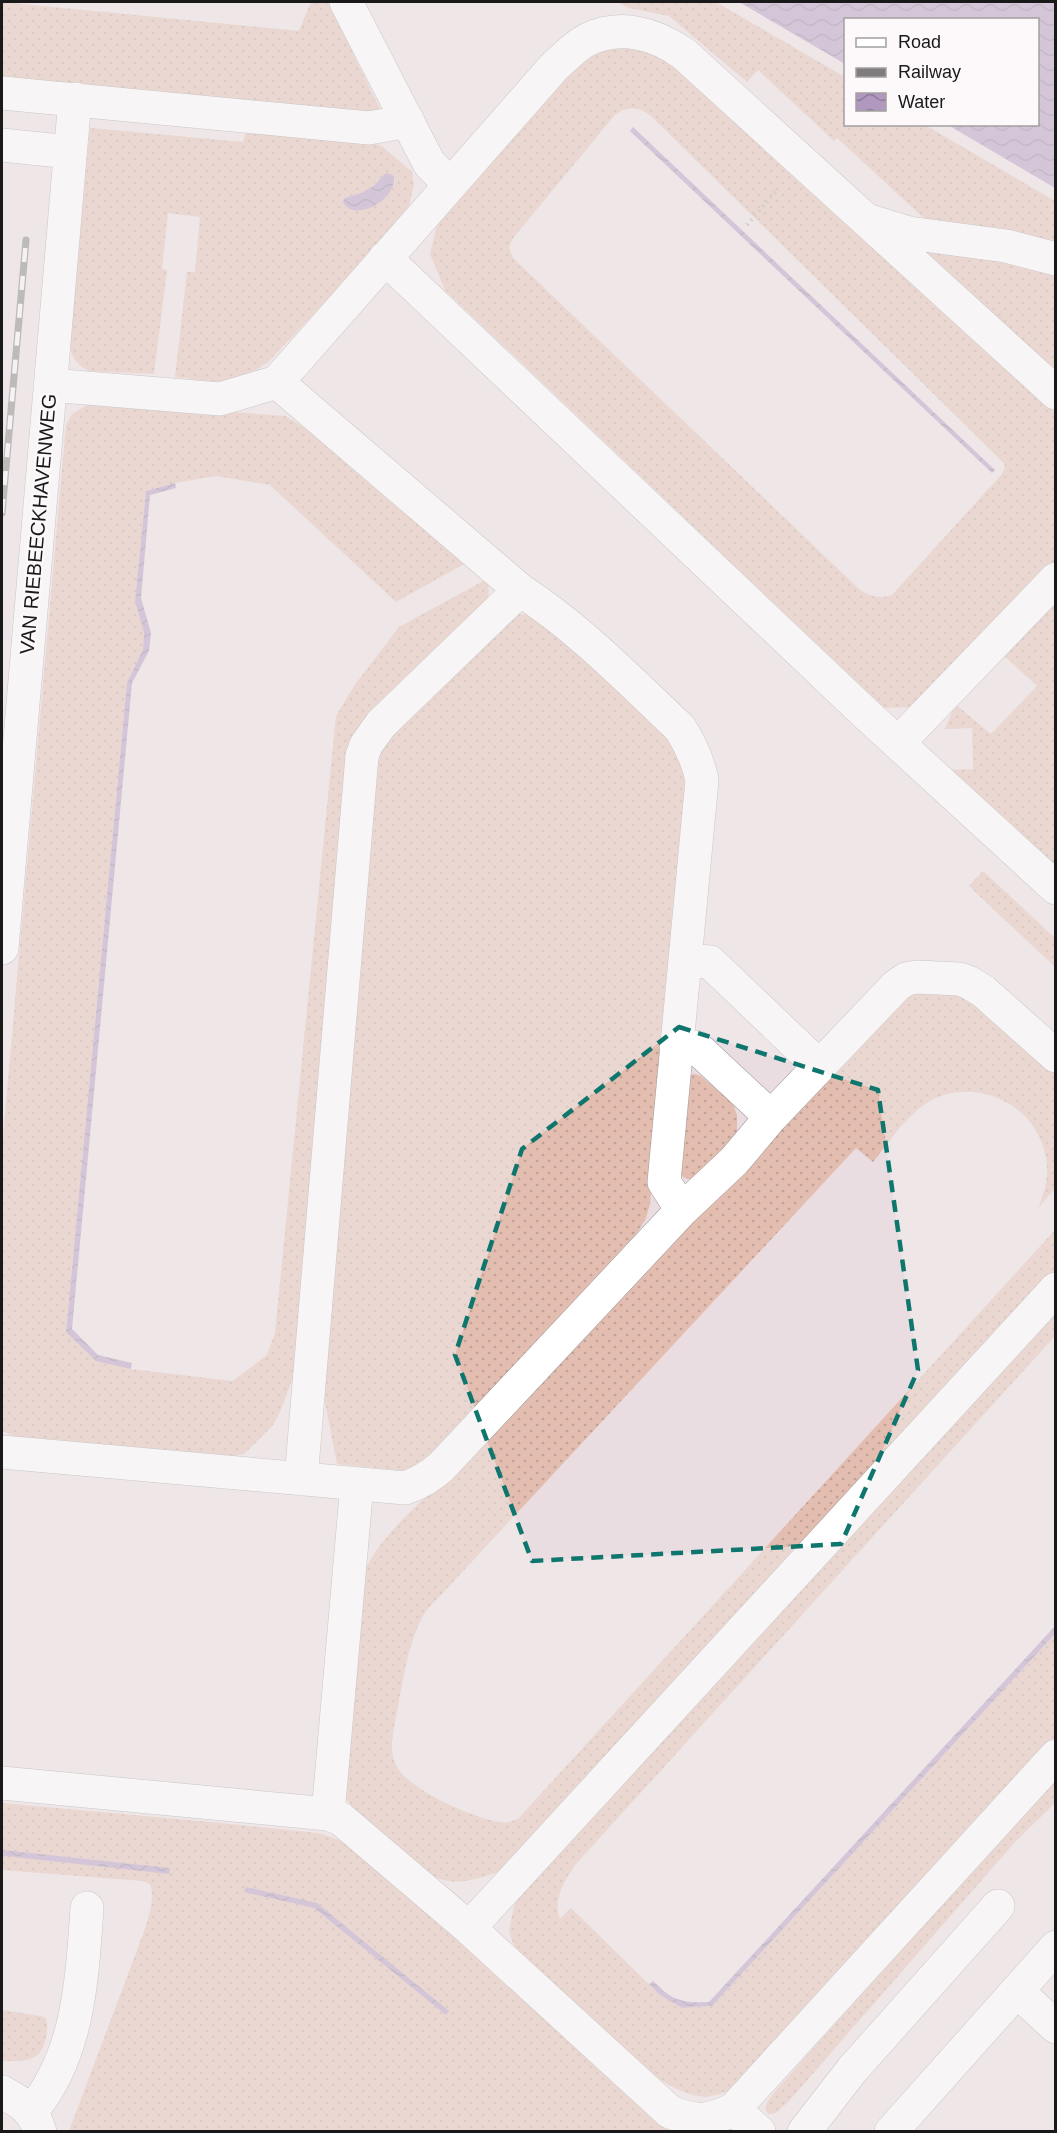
<svg xmlns="http://www.w3.org/2000/svg" width="1057" height="2133" viewBox="0 0 1057 2133" font-family="Helvetica,sans-serif">
<style>
.built{fill:#eadde1}
.grass{fill:url(#grass-dots);fill-rule:evenodd}
.water{fill:url(#water-waves)}
.lines{fill:none;stroke-linecap:round;stroke-linejoin:round}
.minor-casing{stroke:#9e9a9b;stroke-width:34}
.path{stroke:#a9a6a7;stroke-width:4;stroke-dasharray:1.5 4.5;stroke-linecap:butt}
.minor{stroke:#fff;stroke-width:33}
.rail-casing{stroke:#7e7c7c;stroke-width:7}
.rail{stroke:#fdf9fb;stroke-width:4.5;stroke-dasharray:14;stroke-linecap:butt}
.marked{fill:none;stroke:#0f766e;stroke-width:4.5;stroke-dasharray:12 8;stroke-linejoin:round}
.labels{text-anchor:middle;stroke-width:4.5;stroke-linejoin:round;paint-order:stroke}
.street-label{font-size:20px;fill:#1a1919;stroke:#fdf9fb}
</style>
<defs>
<pattern id="grass-dots" width="8" height="8" patternUnits="userSpaceOnUse" patternTransform="scale(1.5)"><rect width="8" height="8" fill="#e3bdaf"/><path d="M2 2h.1M6 6h.1" fill="none" stroke="#c2a296" stroke-width="1.8" stroke-linecap="round"/></pattern>
<pattern id="water-waves" width="16" height="10" patternUnits="userSpaceOnUse" patternTransform="scale(1.5)"><rect width="16" height="10" fill="#b198be"/><path d="M0 5q4-4 8 0t8 0" fill="none" stroke="#8f7b9a"/></pattern>
</defs>
<rect width="100%" height="100%" fill="#f0eced"/>
<!-- built -->
<path class="built" d="M2 2H808L845 25 846 124 1001 125 1055 159V2131L2 2132Z"/>
<!-- grass -->
<path class="grass" d="M2 2 299 31 311 2H328L381 111 357 114 2 78Z
M617 2H716L845 77 846 124 925 125 1055 201V245L996 228 928 222 837 138 834 141 758 70 747 82 669 16 629 8Z
M659 47 1055 407V565L919 707 884 708 445 290 430 254 439 218 562 77 589 54 609 48ZM632 108 642 110 651 116 1004 463 1005 467 1002 474 892 595C879 599 870 597 859 589L513 258 509 248 513 238 614 116 622 110Z
M90 128 243 142 247 129 370 141 383 147 412 172 414 184 409 206 374 251 269 361C233 388 217 382 175 377L187 272H195L200 217 168 213 162 269 167 270 154 374 88 371C78 365 74 360 70 349ZM383 175 395 179 394 186 363 210H351L345 198C363 192 371 190 383 175Z
M923 245 1046 271 1055 275V380L918 253Z
M91 403H110L285 416C310 429 322 444 343 461 382 495 421 528 462 559L464 564 396 602 270 485 216 476 175 483 146 491 135 601 144 633 143 649 127 683 66 1331 96 1360 131 1369 233 1381 267 1355 275 1333 336 716 354 686 399 627 487 579 489 592 486 607 365 732 297 1367 280 1412 273 1425 244 1454 234 1456 14 1436 2 1431V1148L66 425 72 414Z
M1055 593V874L947 770 973 769 972 728 945 729 955 704 991 734 1037 686 1000 652Z
M518 614 537 615 673 739 688 779 650 1204 646 1218 637 1233 425 1463 407 1471 337 1464 319 1371 373 750Z
M983 871 1055 938V967L969 886Z
M916 991 962 992 1055 1068V1189L1038 1208C1043 1195 1048 1182 1047 1168 1045 1113 988 1078 938 1097 912 1107 890 1141 873 1162L856 1148 426 1611C406 1642 401 1695 393 1733 391 1745 391 1757 398 1769 414 1792 473 1818 500 1822 507 1824 512 1821 518 1819L1055 1230V1275L509 1869C483 1876 458 1889 433 1876L355 1810 343 1795 366 1568C385 1531 421 1503 449 1474L902 996Z
M695 1074 701 1076 733 1104 737 1115V1130L736 1136 692 1180 683 1177 679 1172 690 1075Z
M1055 1303V1336L576 1864C565 1879 552 1900 560 1919L571 1908 660 1995 682 2008 712 2006 1055 1634V1737L737 2085C725 2093 713 2098 698 2096 659 2089 614 2042 586 2016 562 1994 539 1972 515 1949L509 1931 515 1902Z
M1055 1781V1803L1015 1842 789 2101 776 2113 768 2114C761 2105 772 2096 778 2088L1014 1823Z
M2 1803 221 1823 317 1833 331 1837 357 1848 670 2131H69L145 1929C149 1915 155 1898 150 1884L143 1881 2 1870Z
M2 2010 40 2016 46 2018C48 2025 47 2030 46 2037 42 2063 23 2061 2 2061Z"/>
<!-- water -->
<path class="water" d="M739 2H1055V188L948 125 1038 124V20H846L845 64Z
M633 127 995 470 992 473 630 131Z
M387 173 394 176C398 199 354 224 343 202L345 198C355 195 364 192 373 186 379 182 380 176 387 173Z
M175 483 176 488 150 495 141 598 151 633 149 651 132 683 72 1329 98 1355 132 1363 131 1369 96 1361 66 1332 127 683 143 649 144 633 135 601 146 491Z
M1055 1626V1634L712 2006 682 2008 660 1995 649 1984 653 1981C673 2001 681 2003 709 2002Z
M2 1850 170 1868 169 1874 5 1856 2 1858Z
M246 1887 317 1903 449 2011 446 2015 314 1908 244 1892Z"/>
<g class="lines">
<defs>
<path id="minor" d="M346 2 429 163 450 185
M2 93 369 128 408 121
M2 145 70 152
M873 222 909 233 1006 246 1056 259
M385 258 865 713 1056 888
M277 382 520 590C579 628 629 680 680 728 691 745 698 761 702 780L664 1182 682 1210
M50 385 220 399 277 382 554 67C564 58 575 46 587 40 620 23 656 34 684 54L1056 393
M899 742 1056 579
M2 948 75 99
M685 960 710 962 819 1066
M676 1047H696L771 1117
M2 1452 405 1488C420 1483 430 1477 442 1466L682 1210 734 1161 771 1117 896 986 906 979 917 977 959 979 968 982 983 991 1056 1056
M301 1479 362 756 366 745 381 724 520 590
M2 1783 328 1814 341 1819 469 1928 670 2112C696 2122 709 2122 734 2109L1056 1756
M328 1814 357 1484
M469 1928 1056 1289
M1017 1991 1056 2027
M2 2092C21 2102 34 2110 40 2132
M734 2109 759 2132
M31 2112C79 2055 82 1979 87 1908
M804 2132 852 2070 998 1906
M891 2132 1056 1947"/>
</defs>
<!-- minor casing -->
<use href="#minor" class="minor-casing"/>
<!-- path -->
<path class="path" d="M747 225 778 189"/>
<!-- minor -->
<use href="#minor" class="minor"/>
<defs>
<path id="rail" d="M2 513 26 240"/>
</defs>
<!-- rail casing -->
<use href="#rail" class="rail-casing"/>
<!-- rail -->
<use href="#rail" class="rail"/>
</g>
<!-- marked area -->
<path d="M0 0H1057V2133H0ZM679 1027 878 1090 918 1370 841 1544 532 1561 455 1355 522 1149Z" fill="#f0eced" fill-opacity=".55" fill-rule="evenodd"/>
<path class="marked" d="M679 1027 878 1090 918 1370 841 1544 532 1561 455 1355 522 1149Z"/>
<g class="labels">
<!-- street labels -->
<g class="street-label">
<text transform="translate(38 524) rotate(-85)" y="7">VAN RIEBEECKHAVENWEG</text>
</g>
</g>
<!-- border -->
<rect width="1057" height="2133" fill="none" stroke="#1a1919" stroke-width="6"/>
<!-- legend -->
<rect x="844" y="18" width="195" height="108" fill="#fdf9fb" stroke="#a29fa1" stroke-width="1.5"/>
<rect x="856" y="38" width="30" height="9" fill="#ffffff" stroke="#a29fa1" stroke-width="1.5"/>
<text x="898" y="48" font-size="18" fill="#1a1919">Road</text>
<rect x="856" y="68" width="30" height="9" fill="#7e7c7c" stroke="#a29fa1" stroke-width="1.5"/>
<text x="898" y="78" font-size="18" fill="#1a1919">Railway</text>
<rect x="856" y="93" width="30" height="18" fill="url(#water-waves)" stroke="#a29fa1" stroke-width="1.5"/>
<text x="898" y="108" font-size="18" fill="#1a1919">Water</text>
</svg>
